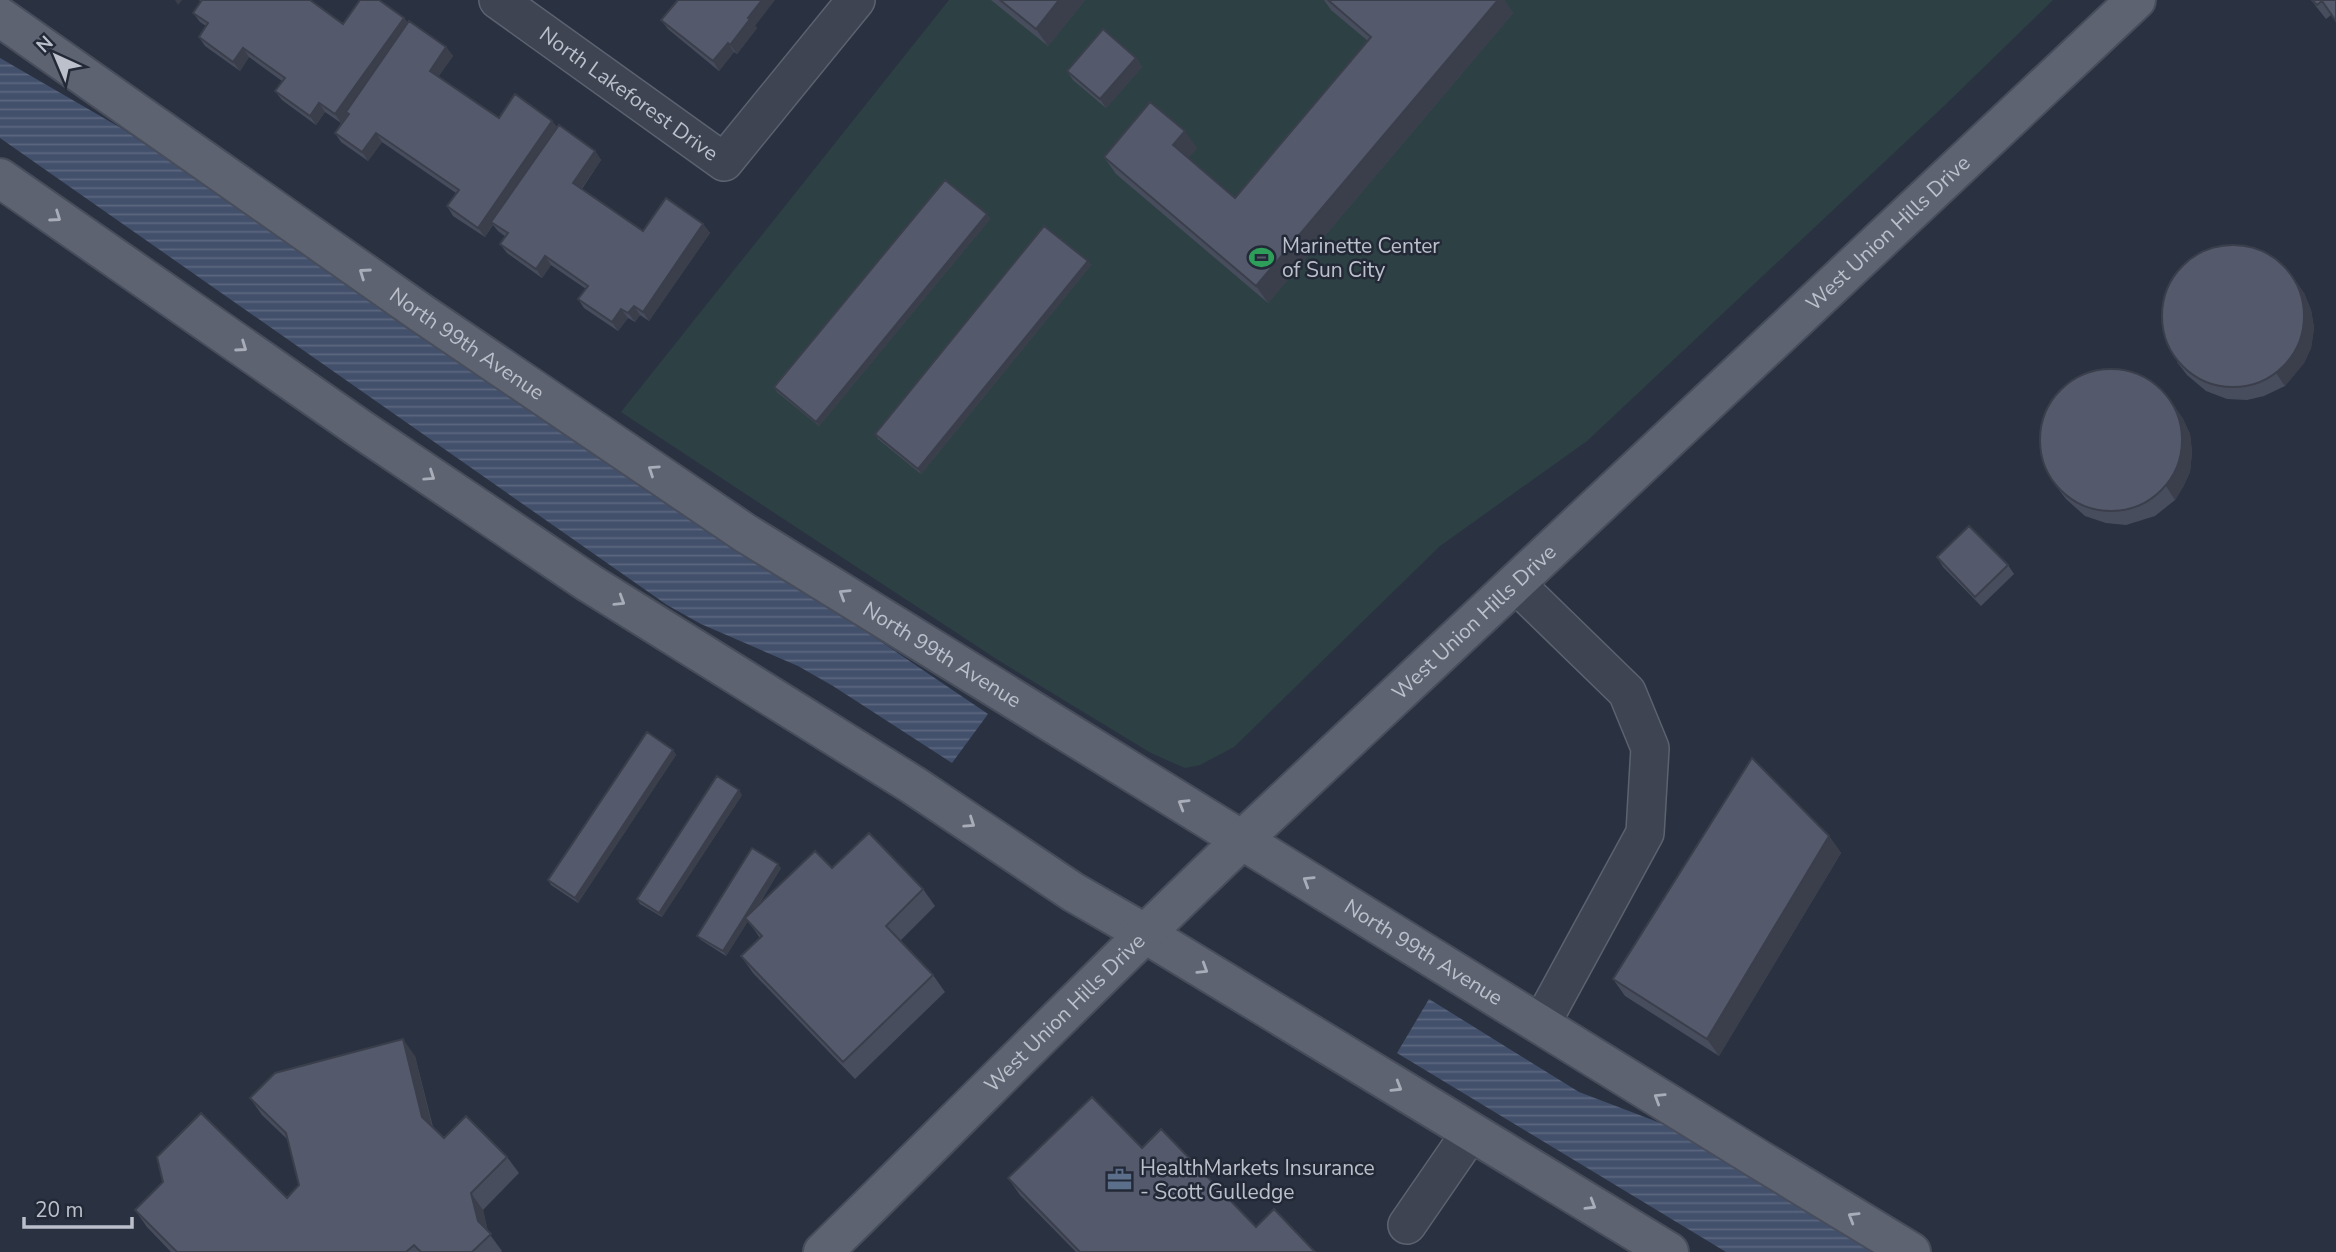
<svg xmlns="http://www.w3.org/2000/svg" width="2336" height="1252" viewBox="0 0 2336 1252" font-family="'Nunito Sans',sans-serif">
<style>
.green{fill:#2d4044}
.water{fill:url(#water-rules)}
.lines{fill:none;stroke-linecap:round;stroke-linejoin:round}
.minor-casing{stroke:#5c626f;stroke-width:40}
.major-casing{stroke:#484d5b;stroke-width:42}
.minor{stroke:#3e4452;stroke-width:37}
.major{stroke:#5d6371;stroke-width:38}
.wall{fill:#484d5d}
.shaded-wall{fill:#3b3f4c}
.building{fill:#545a6c;stroke:#3b3f4c;stroke-width:2}
.oneway{stroke:#a8adb9}
.labels{text-anchor:middle;stroke-width:5;stroke-linejoin:round;paint-order:stroke}
.street-label{font-size:21px;fill:#bbc0cb;stroke:#232937}
.poi-label{font-size:21px;fill:#bbc0cb;stroke:#232937;text-anchor:start}
</style>
<defs>
<pattern id="water-rules" width="6" height="5" patternUnits="userSpaceOnUse" patternTransform="scale(1.75)"><rect width="6" height="5" fill="#43506b"/><path d="M0 2.5h6" fill="none" stroke="#5c677f"/></pattern>
</defs>
<rect width="100%" height="100%" fill="#2a3242"/>
<!-- green -->
<path class="green" d="M949 0H2053L1945 105 1587 441 1440 546 1234 747 1200 765 1185 768 1151 753 998 660 621 412Z"/>
<!-- water -->
<path class="water" d="M0 58 121 128 988 714 952 763 833 686 798 666 701 624 667 605 0 138Z
M1429 999 1579 1092 1692 1135 1885 1252H1726L1397 1053Z"/>
<g class="lines">
<defs>
<g id="minor">
<path id="s1" d="M498 0 724 162 856 0"/>
<path d="M1516 584 1627 692 1650 748 1645 833 1541 1024"/>
<path d="M1407 1225 1471 1132"/>
</g>
<g id="major">
<path id="s2" d="M0 17 421 313 745 533 1758 1159 1911 1252"/>
<path d="M0 178 359 428 589 583 913 785 1073 892 1144 933 1669 1252"/>
<path id="s3" d="M823 1252C963 1115 1100 975 1242 840L2136 0"/>
</g>
</defs>
<!-- minor casing -->
<use href="#minor" class="minor-casing"/>
<!-- major casing -->
<use href="#major" class="major-casing"/>
<!-- minor -->
<use href="#minor" class="minor"/>
<!-- major -->
<use href="#major" class="major"/>
</g>
<!-- wall -->
<path class="wall" d="M199 0H310L343 24 404 18 408 23 446 47 453 56 438 77 499 118 552 121 557 127 595 151 601 160 582 189 643 231 703 224 710 233 649 321 640 315 635 322 628 318 618 331 584 308 578 299 586 289 551 265 542 278 507 253 500 244 506 237 498 231 493 225 485 237 453 216 447 206 456 193 382 142 368 161 341 142 335 133 341 123 325 112 316 125 282 100 275 91 282 81 249 57 240 71 205 46 199 37 206 26 200 22 193 13 201 2Z
M991 0H1085L1048 46Z
M1324 0H1504L1513 13 1268 303 1116 174 1104 157 1197 148 1188 158 1235 198 1368 41 1331 10Z
M2311 0H2336V21L2331 15 2326 19Z
M661 20 755 26 757 28 737 54 734 52 719 71 668 29Z
M1136 58 1142 67 1106 108 1073 80 1067 71Z
M987 214 990 219 819 426 777 392 774 387Z
M1088 261 1091 265 921 474 878 439 875 434Z
M2294 279 2304 293 2311 310 2314 328 2311 348 2304 363 2285 386 2264 396 2247 400 2227 399 2206 391 2187 375 2177 362Z
M2182 417 2190 434 2192 452 2190 472 2183 487 2175 500 2155 516 2126 525 2106 523 2085 516 2066 499 2056 486Z
M1937 557 2008 565 2014 574 1981 606 1943 567Z
M673 750 676 755 578 903 551 885 548 880Z
M742 795 662 917 640 904 637 899Z
M1829 836 1841 853 1719 1056 1625 996 1613 979Z
M781 868 756 909 832 868 923 889 935 906 900 941 933 975 945 992 855 1079 753 973 741 956 760 938 748 921 726 956 701 940 697 936Z
M415 1056 433 1127 444 1138 507 1157 519 1173 483 1210 488 1232 502 1251 501 1252H171L147 1227 135 1210 163 1182 287 1198 299 1185 288 1140 262 1115 250 1098Z
M1142 1148 1256 1227 1315 1252H1076L1020 1195 1008 1178Z"/>
<!-- shaded-wall -->
<path class="shaded-wall" d="M175 0H182L178 5Z
M762 0H775L755 26 757 28 737 54 730 45 748 18Z
M1059 0H1085L1048 46 1036 29Z
M1498 0H1504L1513 13 1268 303 1256 286Z
M404 18 411 27 346 112 348 115 341 123 335 114Z
M728 43 734 52 719 71 713 61Z
M446 47 453 56 436 80 430 71Z
M243 48 249 57 240 71 233 62Z
M1136 58 1142 67 1106 108 1100 99Z
M319 103 325 112 316 125 310 116Z
M552 121 559 130 491 222 493 225 485 237 478 228Z
M1185 131 1197 148 1185 162 1173 145Z
M376 133 382 142 368 161 362 152Z
M595 151 601 160 579 192 573 183Z
M987 214 990 219 819 426 816 422Z
M703 224 710 233 649 321 643 312Z
M545 256 551 265 542 278 536 269Z
M1088 261 1091 265 921 474 918 469Z
M2294 279 2304 293 2311 310 2314 328 2311 348 2304 363 2285 386 2276 373Z
M634 306 640 315 635 322 628 313Z
M621 309 628 318 618 331 612 322Z
M2173 404 2182 417 2190 434 2192 452 2190 472 2183 487 2175 500 2166 486Z
M673 750 676 755 578 903 575 898Z
M739 790 742 795 662 917 659 913Z
M1829 836 1841 853 1719 1056 1707 1039Z
M778 864 781 868 748 921 745 918 748 921 726 956 723 951Z
M403 1039 415 1056 434 1134 422 1117Z
M471 1193 483 1210 489 1235 478 1221Z"/>
<!-- building -->
<path class="building" d="M202 0H310L343 24 360 0H379L404 18 335 114 319 103 310 116 275 91 285 78 243 48 233 62 199 37 208 23 193 13Z
M678 0H762L748 18 750 19 730 45 728 43 713 61 661 20Z
M1000 0H1059L1036 29Z
M1328 0H1498L1256 286 1104 157 1150 102 1185 131 1173 145 1235 198 1371 37Z
M2312 0H2336V21L2322 1 2317 5Z
M409 21 446 47 430 71 499 118 515 94 552 121 478 228 447 206 459 190 376 133 362 152 335 133 349 114 346 112Z
M1103 29 1136 58 1100 99 1067 71Z
M559 125 595 151 573 183 643 231 666 198 703 224 643 312 634 306 628 313 621 309 612 322 578 299 588 286 545 256 536 269 500 244 508 233 491 222Z
M945 180 987 214 816 422 774 387Z
M1044 226 1088 261 918 469 875 434Z
M2162 316a71 71 0 1 1 142 0a71 71 0 1 1-142 0Z
M2040 440a71 71 0 1 1 142 0a71 71 0 1 1-142 0Z
M1969 526 2008 565 1975 597 1937 557Z
M647 732 673 750 575 898 548 880Z
M1752 758 1829 836 1707 1039 1613 979Z
M717 776 739 790 659 913 637 899Z
M869 833 923 889 886 926 933 975 843 1062 741 956 762 936 745 918 815 851 832 868Z
M752 848 778 864 723 951 697 936Z
M403 1039 422 1117 444 1138 466 1116 507 1157 471 1193 478 1221 491 1234 472 1252H421L414 1245 406 1252H177L135 1210 163 1182 157 1157 201 1113 287 1198 299 1185 286 1133 250 1098 275 1073Z
M1092 1097 1142 1148 1161 1129 1256 1227 1274 1209 1315 1252H1080L1008 1178Z"/>
<!-- one-way arrows -->
<defs><path id="oneway-chevron" d="M-2-3.5L2.5 0L-2 3.5" fill="none" stroke-width="1.6" stroke-linecap="round" stroke-linejoin="round" transform="scale(1.75)"/></defs>
<g class="oneway">
<use href="#oneway-chevron" transform="translate(56 217) rotate(35)"/>
<use href="#oneway-chevron" transform="translate(364 273) rotate(-145)"/>
<use href="#oneway-chevron" transform="translate(242 347) rotate(35)"/>
<use href="#oneway-chevron" transform="translate(653 470) rotate(-146)"/>
<use href="#oneway-chevron" transform="translate(430 476) rotate(34)"/>
<use href="#oneway-chevron" transform="translate(844 594) rotate(-148)"/>
<use href="#oneway-chevron" transform="translate(620 601) rotate(32)"/>
<use href="#oneway-chevron" transform="translate(1183 804) rotate(-149)"/>
<use href="#oneway-chevron" transform="translate(970 823) rotate(34)"/>
<use href="#oneway-chevron" transform="translate(1308 881) rotate(-148)"/>
<use href="#oneway-chevron" transform="translate(1203 969) rotate(32)"/>
<use href="#oneway-chevron" transform="translate(1397 1087) rotate(31)"/>
<use href="#oneway-chevron" transform="translate(1659 1098) rotate(-148)"/>
<use href="#oneway-chevron" transform="translate(1591 1205) rotate(31)"/>
<use href="#oneway-chevron" transform="translate(1853 1217) rotate(-149)"/>
</g>
<!-- icons -->
<defs>
<symbol id="stadium-bare" viewBox="-9 -9 18 18"><path d="M0-5a6.5 5 0 1 0 0 10a6.5 5 0 1 0 0-10ZM-3.5-1.8h7v3.6h-7Z" fill="#2e9e5b" stroke="#232937" stroke-width="2.5" paint-order="stroke"/></symbol>
<symbol id="office-bare" viewBox="-9 -9 18 18"><path d="M-6-3h4V-5.5h4V-3h4V5H-6ZM-1-4.5V-3h2v-1.5ZM-6 0V1H6V0Z" fill="#5c6f8a" stroke="#232937" stroke-width="2.5" paint-order="stroke"/></symbol>
</defs>
<g fill-rule="evenodd">
<use href="#stadium-bare" x="1244" y="240" width="35" height="35"/>
<use href="#office-bare" x="1102" y="1162" width="35" height="35"/>
</g>
<g class="labels">
<!-- street labels -->
<g class="street-label">
<text dy="7" stroke="none"><textPath href="#s1" startOffset="161">North Lakeforest Drive</textPath></text>
<text dy="7" stroke="none"><textPath href="#s3" startOffset="1474">West Union Hills Drive</textPath></text>
<text dy="7" stroke="none"><textPath href="#s2" startOffset="570">North 99th Avenue</textPath></text>
<text dy="7" stroke="none"><textPath href="#s3" startOffset="906">West Union Hills Drive</textPath></text>
<text dy="7" stroke="none"><textPath href="#s2" startOffset="1138">North 99th Avenue</textPath></text>
<text dy="7" stroke="none"><textPath href="#s2" startOffset="1704">North 99th Avenue</textPath></text>
<text dy="7" stroke="none"><textPath href="#s3" startOffset="340">West Union Hills Drive</textPath></text>
</g>
<!-- poi labels -->
<g class="poi-label">
<text x="1282" y="253">Marinette Center<tspan x="1282" dy="24">of Sun City</tspan></text>
<text x="1140" y="1175">HealthMarkets Insurance<tspan x="1140" dy="24">- Scott Gulledge</tspan></text>
</g>
</g>
<!-- north arrow -->
<g transform="translate(56 56) rotate(316)" stroke="#232937" stroke-width="5" paint-order="stroke">
<path d="M0-5L12 26L0 18L-12 26Z" fill="#bbc0cb"/>
<text y="-10" font-size="19" font-weight="bold" text-anchor="middle" fill="#bbc0cb">N</text>
</g>
<!-- scale -->
<path d="M24 1217v10h108v-10" fill="none" stroke="#bbc0cb" stroke-width="3.5"/>
<text x="35" y="1217" font-size="21" fill="#bbc0cb" stroke="#232937" stroke-width="5" paint-order="stroke">20 m</text>
</svg>
